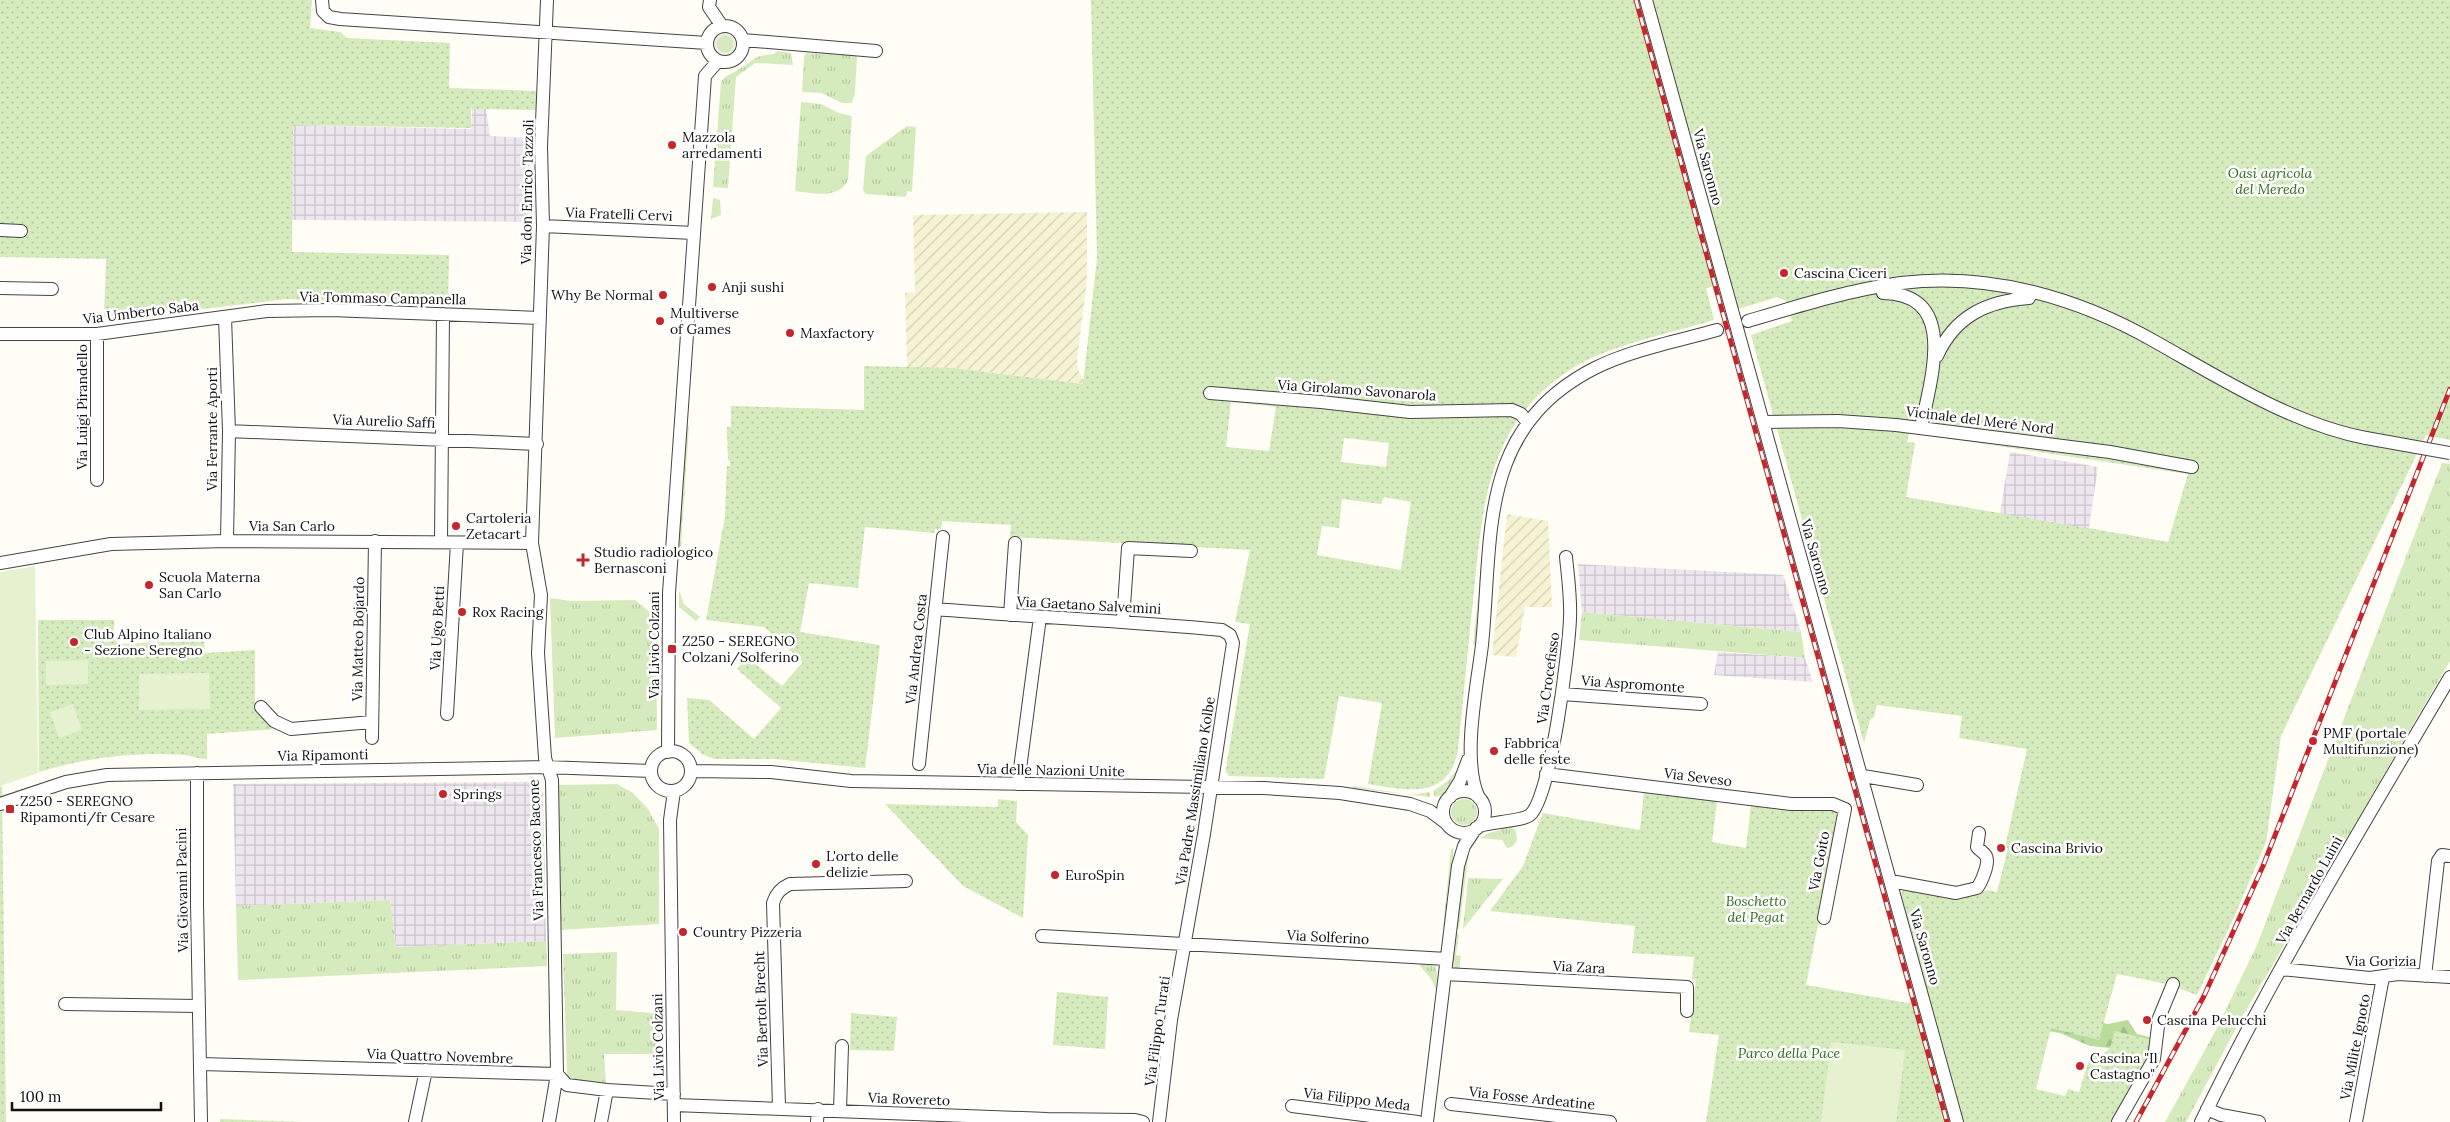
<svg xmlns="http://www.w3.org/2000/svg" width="2450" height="1122" viewBox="0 0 2450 1122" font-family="Lora,serif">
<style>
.industrial{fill:url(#industrial-grid)}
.farmland{fill:url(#farmland-furrows)}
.grass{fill:url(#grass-tufts)}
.forest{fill:url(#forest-firs)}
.park{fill:url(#park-dots);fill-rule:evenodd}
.pitch{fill:#e6f2cf}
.plaza{fill:#f1ede2;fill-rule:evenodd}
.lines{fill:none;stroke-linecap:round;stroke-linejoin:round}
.minor-tunnel{stroke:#dbdad3;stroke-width:12;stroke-dasharray:12 6;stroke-linecap:butt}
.minor-casing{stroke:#444;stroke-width:14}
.minor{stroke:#fff;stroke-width:12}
.rail-casing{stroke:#c4262e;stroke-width:5}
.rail{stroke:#fff;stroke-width:3;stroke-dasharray:9;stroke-linecap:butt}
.minor-bridge-casing{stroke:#444;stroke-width:14;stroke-linecap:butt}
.minor-bridge{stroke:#fff;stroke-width:12}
.poi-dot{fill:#c4262e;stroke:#fff;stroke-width:2}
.labels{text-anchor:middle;stroke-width:5;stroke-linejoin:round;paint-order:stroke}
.poi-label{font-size:14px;fill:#111;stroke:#fff;text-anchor:start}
.street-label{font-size:14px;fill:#111;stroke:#fff}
.park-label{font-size:14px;font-style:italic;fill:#2f6b1f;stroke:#fff}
</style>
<defs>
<pattern id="industrial-grid" width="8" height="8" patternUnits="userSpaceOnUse" patternTransform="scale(1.25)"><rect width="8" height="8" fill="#eee6ef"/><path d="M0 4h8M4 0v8" fill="none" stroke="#cbc4cc"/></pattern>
<pattern id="farmland-furrows" width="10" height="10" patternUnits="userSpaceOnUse" patternTransform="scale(1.25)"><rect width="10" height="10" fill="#f6f3d4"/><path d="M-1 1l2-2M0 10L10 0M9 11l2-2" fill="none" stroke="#d2cfb5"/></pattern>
<pattern id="grass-tufts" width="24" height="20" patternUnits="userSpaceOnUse" patternTransform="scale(1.25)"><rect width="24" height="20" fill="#d5ebbd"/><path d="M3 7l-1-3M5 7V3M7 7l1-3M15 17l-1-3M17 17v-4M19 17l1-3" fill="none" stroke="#b6c8a1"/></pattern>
<pattern id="forest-firs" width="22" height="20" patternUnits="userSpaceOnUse" patternTransform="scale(1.25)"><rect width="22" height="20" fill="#b9dc9c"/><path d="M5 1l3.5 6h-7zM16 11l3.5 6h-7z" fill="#9ebc85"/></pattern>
<pattern id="park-dots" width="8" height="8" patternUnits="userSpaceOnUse" patternTransform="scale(1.25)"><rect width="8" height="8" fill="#d5ebbd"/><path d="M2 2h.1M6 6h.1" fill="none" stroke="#b6c8a1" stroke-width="1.8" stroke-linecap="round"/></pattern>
</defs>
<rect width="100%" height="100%" fill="#fffdf5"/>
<!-- industrial -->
<path class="industrial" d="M472 109H486L490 136 530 138 528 222 292 220 293 125 471 129Z
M2010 452 2098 467 2089 528 2168 542 2163 562 1996 537Z
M1578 564 1783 575 1801 632 1582 612Z
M1718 652 1805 658 1813 682 1714 675Z
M534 782 543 793 546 941 396 947 390 900 236 906 233 784Z"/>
<!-- farmland -->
<path class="farmland" d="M1087 212V280L1077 360 1079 372 1084 380 1083 384 955 368 941 529H935V531L725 516 727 466H730V460H728L727 427H731V406L864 410V366L907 368 905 293 915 292 913 215Z
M1507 514 1548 521 1552 607H1525L1516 657 1492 655Z"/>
<!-- grass -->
<path class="grass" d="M716 44a9 9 0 1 1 18 0a9 9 0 1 1-18 0Z
M777 51 791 53 793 65 755 63 736 77 728 188 713 187 721 82C727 73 733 74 741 68 757 58 753 56 774 54Z
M806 53 857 55 855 93 852 103H842L821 93 802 92 804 57Z
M801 102 821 104 839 113 852 116 848 180C839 200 813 193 795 191Z
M907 126 916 127 912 192 907 191 906 197 866 194 863 190 866 156Z
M713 198 720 200 721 215 711 219Z
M685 426H689L681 546 677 549Z
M2442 463 2450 464V661L2241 1019 2186 1122H2165L2216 1030 2257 945Z
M1486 519H1488L1475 645H1473Z
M679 591 684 604 700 617 696 621 679 607Z
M550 598 571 601 635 600 652 614 656 625 657 730 555 738Z
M1582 612 1801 632 1805 658 1579 640Z
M1455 772 1460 774 1445 794 1435 797 1433 791 1447 782Z
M617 784 633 793 648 809 659 829V924L560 930 557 785Z
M1353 786 1411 795 1430 792V797L1353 788Z
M1451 812a13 13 0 1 1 26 0a13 13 0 1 1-26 0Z
M1501 824 1511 826 1516 831 1517 841 1512 847 1507 848 1502 840 1480 838 1489 833 1501 830Z
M1453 848V857L1445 928 1443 927 1451 849Z
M1469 850 1459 929H1457L1464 861Z
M1468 878 1503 879 1463 929Z
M390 900 396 947 546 941 547 966 238 980 236 906Z
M1456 933 1459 934 1456 955 1461 956 1459 971 1453 966Z
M617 952 616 1010 662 1014 661 1054H604L606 1084 569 1080 567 1073 563 954Z
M1419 962 1435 966 1437 973 1436 990C1432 975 1421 971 1419 962Z"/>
<!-- forest -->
<path class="forest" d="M1957 990 2108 1024 2128 1020 2137 1034 2149 1037 2154 1043 2110 1048 2090 1046 2060 1033 2021 1027Z"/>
<!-- park -->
<path class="park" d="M0 0H312L310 28 340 32 347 38 450 43 449 88 539 91 538 110 471 109V128L293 125 292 252 449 255 448 305 287 299 109 320 104 316 106 259 0 257Z
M1091 0H2450V440L2426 435 2281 736 2266 842 2235 915 2197 995 2167 984 2117 974 2099 1040 2051 1028 2036 1089 2065 1096 2068 1089 2079 1092 2091 1054 2100 1056 2110 1048 2115 1031 2153 1040 2155 1048 2113 1122H1706L1719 1035 1689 1032 1696 980 1692 979 1694 957 1632 953 1635 926 1490 911 1523 866 1543 813 1640 830 1644 791 1717 802 1712 842 1746 848 1751 805 1833 811 1838 814 1839 819 1806 985 1908 1003 1927 997 1901 894 1904 889 1958 898 1988 890 1997 892 2008 848 2005 847 2027 749 1959 738 1962 716 1877 705 1874 717 1870 720 1864 743 1751 335 1792 321 1786 301 1777 297 1735 310 1728 283 1706 288 1714 320C1669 334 1611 344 1571 369 1485 425 1483 507 1473 599 1468 650 1463 700 1458 750 1448 801 1407 790 1368 784L1382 703 1339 696 1324 779 1229 776 1226 772 1227 761 1250 624 1235 622 1250 550 1010 537 1011 525 942 521 941 529H935V533L865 527 858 588 809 583 800 632 880 645 865 768 775 759H714L704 755 689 743 687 698 709 700 754 739 781 708 737 669 747 657 782 686 803 662 764 627 706 620 725 516 727 466H730V461L728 460 727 427H731V406L864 410V366L954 368 1083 384 1097 258ZM1231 402 1276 407 1269 451 1226 447ZM1909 433 2188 474 2168 542 1906 497 1915 443 1907 442ZM1344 438 1389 443 1386 467 1341 462ZM1384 497 1411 502 1401 570 1317 555 1322 526 1339 528 1342 499 1381 504Z
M38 620H114V634H116L117 644 204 641 205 653 255 650V702L278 729 207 734V759C199 759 192 756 184 755 135 751 85 758 39 772Z
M2 786 6 1122H0V787Z
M998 799 1017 801 1016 822 1028 835 1023 918 963 886 885 804 998 807Z
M1057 992 1108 997 1105 1049 1053 1045Z
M851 1013 897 1017 894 1051 850 1050Z
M220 1119 305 1122H220Z"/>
<!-- pitch -->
<path class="pitch" d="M35 566 38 773 0 786V572Z
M88 660V684L46 685V661Z
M209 673 210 709 139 710V674Z
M73 704 82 730 59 738 50 712Z
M1831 1042 1905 1050 1896 1122H1821Z"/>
<!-- plaza -->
<path class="plaza" d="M723 32 732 35 736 43 734 51 726 56 717 54 713 46 714 38ZM726 35 732 38 734 46 730 52 723 54 717 50 716 41 720 36Z"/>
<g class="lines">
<!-- minor-tunnel -->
<path class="minor-tunnel" d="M1717 330 1745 322"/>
<defs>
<path id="minor" d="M322 0 323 11 329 17 340 19 707 43
M710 0 709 7 722 26
M1646 0 1957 1122
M707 44a18 18 0 1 1 36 0a18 18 0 1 1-36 0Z
M743 40 876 51
M543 226 694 233
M0 230 21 231
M0 288 52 289
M1883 293C1960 294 1930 381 1921 428
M225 317 229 431 227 541
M1748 321C1798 306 1849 290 1901 283 1990 272 2078 298 2154 341 2220 378 2292 424 2366 438
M0 334H97L267 311 330 310 540 318
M97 334V480
M1937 356C1955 316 1987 301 2029 298
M1210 393 1321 402 1410 412 1512 410 1521 414 1528 423
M1763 422 1838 421 1896 425 2110 452 2192 467
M229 431 537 444
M441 542 443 314
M532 543 543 226 541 147 547 0
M0 563 111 544 227 541 532 543 541 595 538 653 545 758 552 780 557 1074 549 1122
M935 609C1031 617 1127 621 1222 630L1230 635 1233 643 1204 834 1171 1020 1159 1122
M1010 615 1015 543
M1123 620 1128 548 1191 551
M1562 694 1701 704
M261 707 274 721 291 729 372 722
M447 714 457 543
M372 738 375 541
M651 771a20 20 0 1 1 40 0a20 20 0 1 1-40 0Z
M668 752 669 593 705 76 718 61
M919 764 943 537
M691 771 771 772 851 781 1264 788 1340 793 1410 804 1430 811 1446 823
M197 773V903L201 1122
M1546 774 1791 804H1833L1845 809 1824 918
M1863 776 1917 785
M1018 784 1040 617
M674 791 670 820 674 1122
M1443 812a21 21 0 1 1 42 0a21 21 0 1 1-42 0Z
M1450 797 1460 781 1468 760
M1479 798C1461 761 1477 687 1482 645 1493 535 1477 428 1595 368 1631 350 1678 341 1717 330
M0 804 66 782 107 775 546 767 651 771
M1479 826C1491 822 1523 821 1530 815 1551 797 1569 650 1570 618 1571 598 1568 577 1566 557
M1891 881 1956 893 1977 888C1981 883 1990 863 1986 856 1984 852 1980 851 1977 847L1979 833
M1042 936 1447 959
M2281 969 2370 978 2398 974 2450 977
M1445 974 1687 987V1011
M2425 976 2438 861 2442 855 2450 856
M65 1004 198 1006
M200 1064 557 1074 567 1085 607 1090 674 1094
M1451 1104 1610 1122
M674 1105 1047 1119 1135 1120 1143 1122
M1292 1106 1418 1122
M779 1107 773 903C776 893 781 888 790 884L906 881
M2207 1109 2221 1115 2259 1122
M840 1111 842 1046
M415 1122 426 1070
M601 1122 607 1090
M817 1122 818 1109
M1427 1122 1458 866 1464 846 1476 828
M2118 1122 2154 1059 2159 1018 2173 984
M2201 1122C2275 969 2364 823 2450 677
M2356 1122 2383 977"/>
</defs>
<!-- minor casing -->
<use href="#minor" class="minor-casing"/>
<!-- minor -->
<use href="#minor" class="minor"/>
<defs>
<path id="rail" d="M1636 0 1947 1122
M2136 1122 2204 996 2263 866 2450 389"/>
</defs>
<!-- rail casing -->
<use href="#rail" class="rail-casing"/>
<!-- rail -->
<use href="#rail" class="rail"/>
<defs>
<path id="minor-bridge" d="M2366 438 2450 453"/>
</defs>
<!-- minor-bridge casing -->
<use href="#minor-bridge" class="minor-bridge-casing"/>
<!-- minor-bridge -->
<use href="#minor-bridge" class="minor-bridge"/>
</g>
<!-- markers -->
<g class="poi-dot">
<circle cx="672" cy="145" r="5"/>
<circle cx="1784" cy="273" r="5"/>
<circle cx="712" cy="287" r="5"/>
<circle cx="663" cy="295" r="5"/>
<circle cx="660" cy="321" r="5"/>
<circle cx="790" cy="333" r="5"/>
<circle cx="456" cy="526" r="5"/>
<path d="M580.5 552.5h5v5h5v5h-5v5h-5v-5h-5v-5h5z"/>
<circle cx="149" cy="585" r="5"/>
<circle cx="462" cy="612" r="5"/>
<circle cx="74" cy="642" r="5"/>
<rect x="667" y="644" width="10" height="10" rx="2.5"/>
<circle cx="2313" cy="741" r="5"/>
<circle cx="1494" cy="751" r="5"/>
<circle cx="443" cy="794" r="5"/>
<rect x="5" y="804" width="10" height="10" rx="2.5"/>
<circle cx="2001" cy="848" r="5"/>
<circle cx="816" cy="864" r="5"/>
<circle cx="1055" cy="875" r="5"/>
<circle cx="683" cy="932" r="5"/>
<circle cx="2147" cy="1020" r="5"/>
<circle cx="2080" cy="1066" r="5"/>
</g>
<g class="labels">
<!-- poi labels -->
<g class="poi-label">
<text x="682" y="142">Mazzola<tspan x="682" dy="16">arredamenti</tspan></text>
<text x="1794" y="278">Cascina Ciceri</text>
<text x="722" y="292">Anji sushi</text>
<text x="653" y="300" text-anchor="end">Why Be Normal</text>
<text x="670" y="318">Multiverse<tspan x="670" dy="16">of Games</tspan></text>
<text x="800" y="338">Maxfactory</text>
<text x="466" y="523">Cartoleria<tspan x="466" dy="16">Zetacart</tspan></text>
<text x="594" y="557">Studio radiologico<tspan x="594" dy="16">Bernasconi</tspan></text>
<text x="159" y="582">Scuola Materna<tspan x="159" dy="16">San Carlo</tspan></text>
<text x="472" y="617">Rox Racing</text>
<text x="84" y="639">Club Alpino Italiano<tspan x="84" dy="16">- Sezione Seregno</tspan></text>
<text x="682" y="646">Z250 - SEREGNO<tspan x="682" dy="16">Colzani/Solferino</tspan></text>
<text x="2323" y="738">PMF (portale<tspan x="2323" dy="16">Multifunzione)</tspan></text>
<text x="1504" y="748">Fabbrica<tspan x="1504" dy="16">delle feste</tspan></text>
<text x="453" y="799">Springs</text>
<text x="20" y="806">Z250 - SEREGNO<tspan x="20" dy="16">Ripamonti/fr Cesare</tspan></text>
<text x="2011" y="853">Cascina Brivio</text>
<text x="826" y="861">L'orto delle<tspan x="826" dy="16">delizie</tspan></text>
<text x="1065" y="880">EuroSpin</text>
<text x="693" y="937">Country Pizzeria</text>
<text x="2157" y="1025">Cascina Pelucchi</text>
<text x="2090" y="1063">Cascina "Il<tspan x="2090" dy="16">Castagno"</tspan></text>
</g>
<!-- street labels -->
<g class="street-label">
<text transform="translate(1708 167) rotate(75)" y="5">Via Saronno</text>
<text transform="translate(527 192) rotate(-89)" y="5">Via don Enrico Tazzoli</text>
<text transform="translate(619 214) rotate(2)" y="5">Via Fratelli Cervi</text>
<text transform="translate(383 298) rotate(1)" y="5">Via Tommaso Campanella</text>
<text transform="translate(141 312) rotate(-7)" y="5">Via Umberto Saba</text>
<text transform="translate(1357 390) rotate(4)" y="5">Via Girolamo Savonarola</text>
<text transform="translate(82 407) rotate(-90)" y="5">Via Luigi Pirandello</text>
<text transform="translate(1980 420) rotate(7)" y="5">Vicinale del Meré Nord</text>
<text transform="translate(384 421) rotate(2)" y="5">Via Aurelio Saffi</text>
<text transform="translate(212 429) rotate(-90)" y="5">Via Ferrante Aporti</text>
<text x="292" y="531">Via San Carlo</text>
<text transform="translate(1816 557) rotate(74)" y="5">Via Saronno</text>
<text transform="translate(1089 605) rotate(3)" y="5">Via Gaetano Salvemini</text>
<text transform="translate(437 628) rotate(-87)" y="5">Via Ugo Betti</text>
<text transform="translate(358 639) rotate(-89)" y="5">Via Matteo Bojardo</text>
<text transform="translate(654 645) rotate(-90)" y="5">Via Livio Colzani</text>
<text transform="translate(916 649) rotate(-84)" y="5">Via Andrea Costa</text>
<text transform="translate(1548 678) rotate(-82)" y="5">Via Crocefisso</text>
<text transform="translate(1633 684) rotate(4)" y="5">Via Aspromonte</text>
<text transform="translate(323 755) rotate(-1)" y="5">Via Ripamonti</text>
<text transform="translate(1051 770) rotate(1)" y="5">Via delle Nazioni Unite</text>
<text transform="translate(1698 777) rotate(7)" y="5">Via Seveso</text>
<text transform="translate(1195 791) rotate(-81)" y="5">Via Padre Massimiliano Kolbe</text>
<text transform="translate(536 850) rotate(-92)" y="5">Via Francesco Bacone</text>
<text transform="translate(1819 861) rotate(-79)" y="5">Via Goito</text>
<text transform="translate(182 890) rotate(-91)" y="5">Via Giovanni Pacini</text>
<text transform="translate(2309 890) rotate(-61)" y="5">Via Bernardo Luini</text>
<text transform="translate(1328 937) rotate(3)" y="5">Via Solferino</text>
<text transform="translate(1925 947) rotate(74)" y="5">Via Saronno</text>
<text x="2381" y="966">Via Gorizia</text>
<text transform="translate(1579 967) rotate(3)" y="5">Via Zara</text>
<text transform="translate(761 1009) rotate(-92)" y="5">Via Bertolt Brecht</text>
<text transform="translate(1157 1031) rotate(-82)" y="5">Via Filippo Turati</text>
<text transform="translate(658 1047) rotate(-91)" y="5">Via Livio Colzani</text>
<text transform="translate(2355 1047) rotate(-79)" y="5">Via Milite Ignoto</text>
<text transform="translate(440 1056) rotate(2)" y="5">Via Quattro Novembre</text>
<text transform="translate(1532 1098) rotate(6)" y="5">Via Fosse Ardeatine</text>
<text transform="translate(909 1099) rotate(2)" y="5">Via Rovereto</text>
<text transform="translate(1357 1099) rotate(7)" y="5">Via Filippo Meda</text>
</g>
<!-- park labels -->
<g class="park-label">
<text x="2270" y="178">Oasi agricola<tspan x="2270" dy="16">del Meredo</tspan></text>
<text x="1756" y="906">Boschetto<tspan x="1756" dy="16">del Pegat</tspan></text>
<text x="1789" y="1058">Parco della Pace</text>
</g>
</g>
<!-- scale -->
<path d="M12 1102v8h149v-8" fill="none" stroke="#111111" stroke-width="2.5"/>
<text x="20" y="1102" font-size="15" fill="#111111" stroke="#ffffff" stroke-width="4" paint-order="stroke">100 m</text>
</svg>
